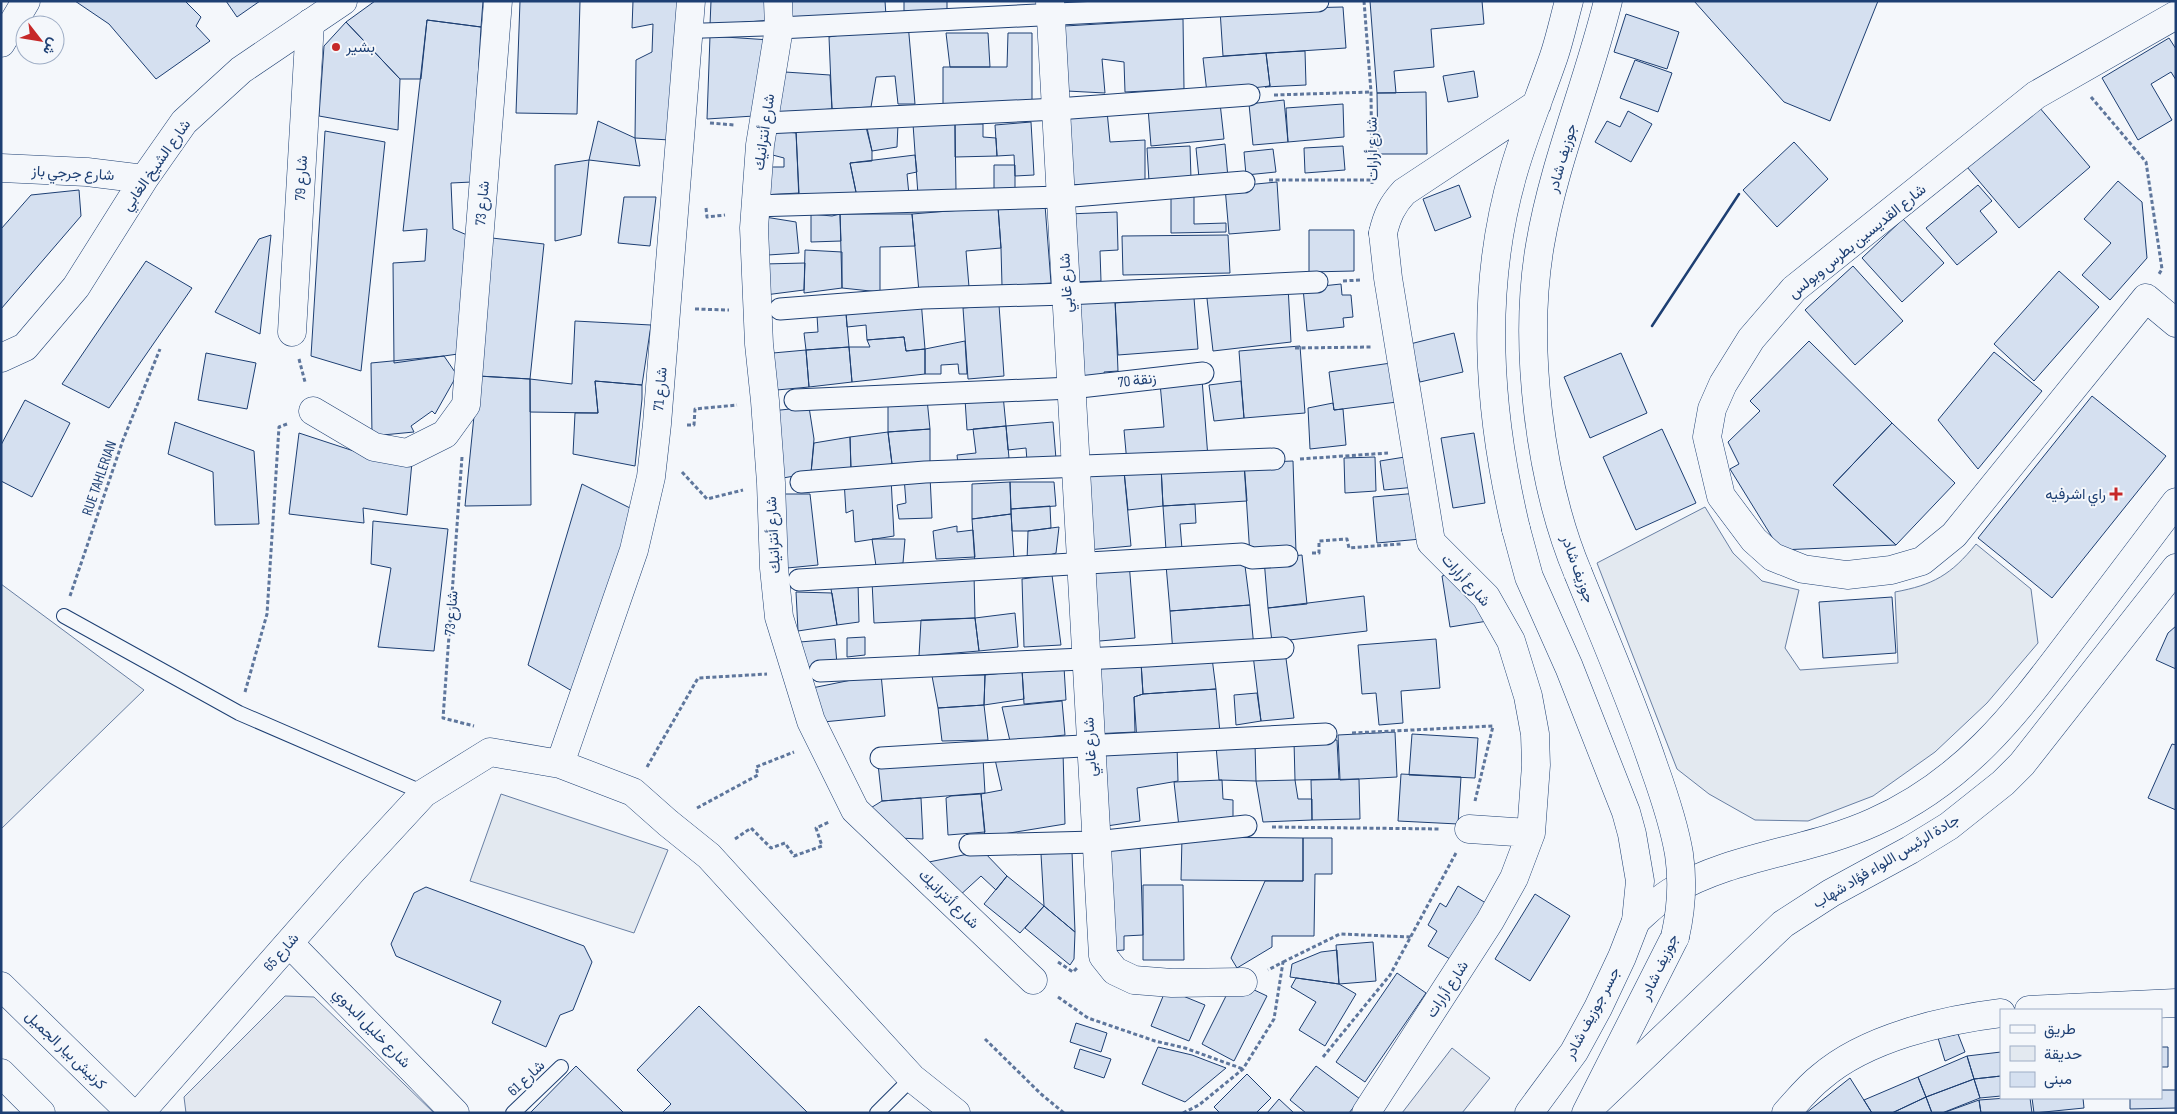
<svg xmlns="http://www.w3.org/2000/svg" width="2177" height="1114" viewBox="0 0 2177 1114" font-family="'Sofia Sans Condensed',Vazirmatn,sans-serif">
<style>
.green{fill:#e3e9f0;stroke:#687fa3}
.parking{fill:#e3e8f0;stroke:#687fa3}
.building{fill:#d5e0f0;stroke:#1d3f73}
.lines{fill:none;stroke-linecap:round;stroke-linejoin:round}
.service-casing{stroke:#1d3f73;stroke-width:16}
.pedestrian-casing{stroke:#1d3f73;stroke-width:23}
.minor-casing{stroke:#1d3f73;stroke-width:29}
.tertiary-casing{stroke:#1d3f73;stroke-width:29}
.trunk-casing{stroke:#1d3f73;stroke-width:29}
.motorway-casing{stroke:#1d3f73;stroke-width:29}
.path{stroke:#5e769c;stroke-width:3;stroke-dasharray:4 2.5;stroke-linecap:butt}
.service{stroke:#f4f7fb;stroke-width:14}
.pedestrian{stroke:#f4f7fb;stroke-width:21}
.minor{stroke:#f4f7fb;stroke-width:28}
.tertiary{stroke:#f4f7fb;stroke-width:28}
.trunk{stroke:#f4f7fb;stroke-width:28}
.motorway{stroke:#f4f7fb;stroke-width:28}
.motorway-bridge-casing{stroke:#1d3f73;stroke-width:29;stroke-linecap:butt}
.motorway-bridge{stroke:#f4f7fb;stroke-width:28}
.wall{stroke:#1d3f73;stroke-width:2.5}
.poi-dot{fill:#c62828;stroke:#f4f7fb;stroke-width:2}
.labels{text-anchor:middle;stroke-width:4;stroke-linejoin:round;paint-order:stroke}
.poi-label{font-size:15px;fill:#1d3f73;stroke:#f4f7fb;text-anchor:start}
.street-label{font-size:15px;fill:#1d3f73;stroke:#f4f7fb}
</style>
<rect width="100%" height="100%" fill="#f4f7fb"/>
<!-- green -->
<path class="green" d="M1705 507 1733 553 1762 581 1799 590 1785 648 1800 670 1898 663 1895 592C1933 585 1951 575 1976 544L2031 589 2038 643 1987 703 1935 752 1873 796 1808 821 1755 820 1709 794 1677 769 1597 563Z
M1 584 144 690 1 829Z
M501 794 668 850 634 933 470 881Z"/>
<!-- parking -->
<path class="parking" d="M285 996 314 997 434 1113H186L184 1097Z
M1452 1048 1490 1078 1462 1113H1402Z"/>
<!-- building -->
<path class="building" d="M75 1H185L201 17 196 26 210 41 156 79 109 24Z
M226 1H260L237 17Z
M375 1H483L481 27 427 20 421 79H400L346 22Z
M520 1H580L577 114 516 113Z
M633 1H679L670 140 635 138 636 60 652 52 653 24 632 28Z
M711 1H771L772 20 710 25Z
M788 1H885L886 16 789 20Z
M904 1H947V10L904 11Z
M1370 1H1482L1484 24 1431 29 1434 67 1394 71 1396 93H1377Z
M1694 1H1878L1830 121 1784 102Z
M1343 7 1346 48 1223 56 1220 10Z
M1626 14 1679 32 1667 69 1614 52Z
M1183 19 1184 89 1125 92 1124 62 1102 59 1105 93 1067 91 1065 26Z
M427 20 481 27 472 182 451 183 453 229 467 235 458 354 394 363 393 263 425 261 427 229 403 231Z
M346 22 400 79 398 130 319 116 324 46Z
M908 23 915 104H898L895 76 876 77 871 107 832 109 829 37Z
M946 33H988L990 67H950Z
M1008 33H1032V105L943 104V67H1007Z
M710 36 770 40 754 116 707 119Z
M2169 38 2176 49V80L2171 72 2151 84 2172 120 2138 140 2102 78Z
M1305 51 1306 85 1265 87 1270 86 1266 53Z
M1266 53 1270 86 1207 93 1203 58Z
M1635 60 1672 73 1658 112 1620 98Z
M1474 71 1478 97 1448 102 1443 76Z
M785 72 830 75 832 109 777 113Z
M1426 92 1427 154H1378L1377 93Z
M1284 100 1288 142 1253 145 1249 104Z
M1220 103 1224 139 1151 146 1148 108Z
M1343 104 1344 137 1288 142 1286 108Z
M2039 107 2090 167 2019 228 1967 167Z
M1107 111 1110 142 1145 140V182L1066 185 1064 114Z
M1628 111 1652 124 1631 162 1595 142 1607 121 1620 127Z
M598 121 635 138 640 166 589 160Z
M1031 122 1034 175 1015 176 1014 155 997 156 995 125Z
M866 123 898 124 897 147 872 151Z
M913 124H955L956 190 918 195Z
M955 124H983V137L996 138 997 156 955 157Z
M866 127 872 151V161L850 163 857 197 799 201 796 129Z
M769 130 796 133 799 193 762 195 764 167H784V158L765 153Z
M325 131 385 142 361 371 311 356Z
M1794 142 1828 179 1777 227 1743 190Z
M1225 144 1228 178H1199L1196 148Z
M1190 146 1191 179 1149 181 1147 148Z
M1343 146 1345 170 1305 173 1304 148Z
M1273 149 1276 172 1246 175 1244 152Z
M915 155 917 172 907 174 909 195 857 197 850 163Z
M589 160 581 235 555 241V165Z
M994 165H1015V190H994Z
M2118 181 2142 202 2147 258 2110 300 2082 275 2111 243 2084 219Z
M1277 182 1280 230 1229 234 1225 187Z
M1459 185 1471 217 1435 231 1423 199Z
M1978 185 1992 201 1980 211 1997 232 1957 265 1926 228Z
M79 190 81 216 1 309V229L31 195Z
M1194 196V224L1226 223V232L1171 233V197Z
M624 197H656L650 246 618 243Z
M1045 205 1051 283 1002 286 1001 248 998 207Z
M998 207 1001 248 966 251 969 287 919 292 912 214Z
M1117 212 1118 250 1100 251 1101 281 1070 282 1068 214Z
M811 214 832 216 840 214 841 241 811 242Z
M840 214H912L915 246 880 247V292L842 288Z
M765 217 796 222 799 253 768 255Z
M1903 219 1944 263 1902 302 1862 258Z
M1309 230H1354V271L1309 272Z
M271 235 260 334 215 312 259 239Z
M1228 235 1230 273 1123 275 1122 236Z
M492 238 544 244 530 379 478 376Z
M805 250 842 252V288L804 293Z
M146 261 192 288 109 408 62 384Z
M805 263 804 290 765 295 764 264Z
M1853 266 1903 321 1855 365 1805 310Z
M2059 271 2099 307 2034 381 1994 344Z
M1341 284 1342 295H1351L1353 317 1343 318 1344 327 1307 331 1303 288Z
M1288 286 1291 342 1213 351 1206 290Z
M1115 296 1118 371 1104 372 1105 378 1073 379 1070 298Z
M1194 298 1198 349 1118 355 1115 303Z
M921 300 925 349 906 351 904 337 867 340 866 325 847 327 846 313Z
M999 305 1004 376 968 379 963 308Z
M846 313 849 347 806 350 804 333 818 332 817 315Z
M575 321 651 325 642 385 595 381 598 413 530 412V379L572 384Z
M1454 333 1463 372 1420 382 1410 344Z
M904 337 906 351 925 349V374L852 382 849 347H870L867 340Z
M965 341 967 374H959L958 364 941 365V374H925V349Z
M1809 341 1892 423 1833 485 1896 545 1780 550 1730 469 1739 464 1728 442 1760 411 1750 401Z
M1300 346 1305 413 1244 418 1239 351Z
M849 347 852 382 809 387 806 350Z
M806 350 809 387 766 391 762 354Z
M1994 352 2042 391 1978 469 1938 420Z
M206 353 256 363 247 409 198 400Z
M1621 353 1647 413 1590 438 1564 377Z
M444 356 457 375 435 414 432 411 411 426 414 432 372 436 371 363Z
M1391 363 1397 402 1334 410 1329 372Z
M478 376 530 379 531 505 465 506Z
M1202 379 1208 458 1127 463 1124 430 1164 427 1160 383Z
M595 381 642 385V399L635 466 573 454 575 413H598Z
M1241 381 1244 418 1214 421 1209 385Z
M1003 395 1006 426 967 430 965 399Z
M2092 396 2166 456 2052 598 1978 538Z
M927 399 930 429 888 432V402Z
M25 400 70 423 32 497 1 481V445Z
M1333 403 1334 410 1343 409 1346 445 1310 449 1308 408Z
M809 407 814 439 811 473 783 478 771 411Z
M175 422 254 451 259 524 215 525 213 472 168 454Z
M1053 422 1056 459 1027 461 1026 448 1008 450 1006 426Z
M1892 423 1955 483 1896 545 1833 485Z
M1006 426 1009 458 958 464 957 455 976 453 973 429Z
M930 429V462L892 464 888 432Z
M1662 429 1696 503 1636 530 1603 457Z
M888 432 892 464 851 472 850 437Z
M299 433 372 457 412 462 407 515 363 508 364 523 289 514Z
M1474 433 1485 503 1453 508 1441 438Z
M850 437 851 468 811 473 814 443Z
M1411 456 1416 487 1384 490 1380 461Z
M1375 457 1376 491 1345 493 1344 458Z
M1293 461 1296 552 1250 556 1244 463Z
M1244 463 1247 501 1163 506 1161 466Z
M1161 466 1163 506 1128 510 1124 471Z
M1124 471 1131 546 1087 550 1082 472Z
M930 476 932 518 899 519 897 505 906 503 904 477Z
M891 478 894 536 855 542 853 510 846 513 844 480Z
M1010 482H1054L1056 506 1011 509Z
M1010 482 1011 514 972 519V484Z
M582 484 634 510 572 691 528 665Z
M1418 493 1421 539 1377 543 1373 497Z
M772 494H810L818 565 777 569Z
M1195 504 1196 523 1180 524 1182 549 1166 550 1163 506Z
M1050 506 1051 528 1028 531H1012L1011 509Z
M1011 514 1014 559 975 564 972 519Z
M373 521 448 529 434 651 378 647 391 568 371 564Z
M957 526V532L973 530 975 557 936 559 933 531Z
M1059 527 1056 553 1027 562 1028 531Z
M872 539H905L903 563 876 566Z
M1302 555 1307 604 1268 608 1264 559Z
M1244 558 1250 605 1170 611 1166 565Z
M1129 562 1135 638 1088 642 1083 567Z
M974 574 975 618 874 623 872 581Z
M1450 574 1494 620 1450 627 1442 576Z
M1052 575 1061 645 1024 647 1022 579Z
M858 582 859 622 837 625 830 583Z
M796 592 832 593 837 625 798 631Z
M1364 596 1367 631 1272 642 1268 608Z
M1892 597 1896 653 1823 658 1819 602Z
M1250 605 1254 648 1173 654 1170 611Z
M1015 613 1018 647 979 651 975 618Z
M975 618 979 651 919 656 921 620Z
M2176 626V669L2156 660 2168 633Z
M865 637V655L847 657V638Z
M835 639 837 665 808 667 800 642Z
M1436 639 1440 688 1401 691 1403 723 1379 725 1376 693 1362 694 1358 645Z
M1285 651 1294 718 1261 721 1253 655Z
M1212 658 1216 689 1143 694 1141 662Z
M1141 662 1143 694 1134 697 1135 732 1092 734 1091 664Z
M1064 667 1066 700 1024 704 1022 668Z
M1022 671 1024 699 984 705 985 675Z
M881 674 885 716 823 722 812 688Z
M985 675 984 705 938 708 932 676Z
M1216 689 1220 733 1137 741 1134 697 1143 694Z
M1257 693 1261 721 1236 725 1234 695Z
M1062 701 1065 735 1010 741 1002 707Z
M984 705 988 740 942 741 938 708Z
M1395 732 1397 777 1340 780 1338 735Z
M1412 734 1478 738 1475 778 1409 775Z
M1337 740 1339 779 1295 780 1294 741Z
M1255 744 1256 781 1219 780 1216 746Z
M2172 744 2176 745V810L2148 798Z
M1177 745 1178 781 1137 788 1140 821 1100 827 1099 750Z
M1063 752 1065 824 985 837 981 794 1002 790 994 755Z
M983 758 985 793 882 801 878 764Z
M1401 774 1461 777 1458 824 1398 821Z
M1359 779 1360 819 1312 820 1311 780Z
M1222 780 1223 799 1233 800V825L1179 827 1174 782Z
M1295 780 1298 799H1312V820L1263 822 1256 781Z
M981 794 985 832 948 835 946 798 951 796Z
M921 798 923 839 897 838 869 809 882 801Z
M1182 837 1303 838V881L1181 880Z
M1303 838H1332V874H1315L1314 936H1272V947L1237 968 1231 958 1265 881H1303Z
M1140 841 1143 935 1124 936V950L1111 951 1096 843Z
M983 851 1007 876 996 890 981 876 958 897 924 863Z
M1072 852 1075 932 1044 906 1041 854Z
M1007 876 1044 906 1020 933 984 904Z
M1143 885H1183L1184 960H1143Z
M1458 886 1489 905 1455 962 1428 946 1437 931 1428 925 1440 903 1446 907Z
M426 887 584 946 592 962 573 1010 560 1015 546 1047 492 1023 501 1001 396 956 391 944 414 893Z
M1535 894 1570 916 1530 981 1495 959Z
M1044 906 1075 932 1074 959 1070 965 1025 928Z
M1373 942 1376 981 1339 984 1336 945Z
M1337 950 1339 984 1290 977 1292 964 1321 952Z
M1397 973 1426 993 1365 1082 1336 1062Z
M1296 978 1339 984 1356 994 1325 1046 1299 1030 1316 1002 1291 987Z
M1231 986 1250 988 1267 996 1234 1061 1202 1044Z
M1166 989 1205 1005 1189 1041 1151 1026Z
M699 1006 808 1113H662L671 1104 637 1070Z
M1076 1023 1107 1033 1101 1052 1070 1042Z
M1958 1034 1965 1052 1945 1061 1938 1038Z
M1158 1047 1192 1055 1226 1068 1185 1102 1142 1084Z
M2161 1047H2168V1067H2161Z
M1080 1049 1111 1059 1104 1078 1074 1068Z
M2001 1052V1076L1974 1079 1967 1056Z
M1967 1056 1974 1079 1926 1097 1918 1077Z
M576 1066 624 1113H530Z
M1316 1066 1360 1099 1349 1113H1306L1290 1100Z
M1247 1074 1271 1098 1256 1113H1220L1214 1107Z
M2001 1076V1096L1980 1098 1974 1079Z
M1918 1077 1926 1097 1892 1113H1872L1864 1100Z
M1850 1078 1872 1113H1806Z
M1974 1079 1980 1098 1942 1113H1932L1926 1097Z
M2161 1090H2176V1108L2130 1109V1098H2161Z
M1926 1097 1932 1113H1892Z
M2007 1098H2030L2032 1113H1981L1979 1100Z
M2032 1098H2083L2084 1108 2034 1113Z
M1279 1099 1294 1113H1267Z
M1979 1100 1981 1113H1943Z"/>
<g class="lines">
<defs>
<path id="service" d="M689 31 779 28
M64 616 239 713 424 793
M513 1113 561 1067
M877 1113 912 1078"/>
<path id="pedestrian" d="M779 28 1318 1
M765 123 1057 109 1249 95
M755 206 1061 197 1244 182
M780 309 923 298 1066 294 1317 282
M795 400 1071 388 1203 373
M801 482 925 472 1274 459
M799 580 1242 554 1252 558 1287 556
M820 671 1148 656 1283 648
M881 758 1063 747 1326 734
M970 845 1095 842 1246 826"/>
<path id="minor" d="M778 1 779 28 760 145 754 228 759 344 765 401 771 483 774 568 779 617 811 721 855 810 1033 980
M1050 1 1103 956 1115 971 1134 980 1172 983 1243 982
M2176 15 2036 95 1794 289 1751 339 1723 384 1712 409 1707 437 1721 496 1754 540 1773 557 1803 569 1847 575 1891 570 1922 561 1954 535 2146 298 2176 323
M292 332 310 23
M313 411 374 447 407 453 445 434 466 405 498 1
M560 764 634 550 651 477 657 424 691 1
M1469 829 1531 833
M289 943 455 1113
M2029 1010 2176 1003
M140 1113 352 871 424 793 490 752 560 764 633 792 668 823 709 856 912 1078 956 1113
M1366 1113 1490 921 1514 878 1531 833 1536 765 1535 734 1528 696 1511 641 1486 597 1431 542 1388 278 1383 233
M1786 1113C1797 1101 1808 1087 1821 1077 1866 1038 1943 1020 2001 1013"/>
<path id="tertiary" d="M1 43 26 1
M1 168 87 172 144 179
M1 358 25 347 76 287 144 179 184 122 241 70 343 1"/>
<path id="trunk" d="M1383 233C1387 216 1392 205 1404 192L1537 104
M1516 529C1488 411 1479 289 1514 170 1525 132 1541 94 1554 56 1560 38 1564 19 1569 1
M1578 573C1539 480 1523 344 1540 245 1554 162 1588 83 1608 1
M1636 921C1647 911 1658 900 1671 892 1733 855 1808 852 1874 822 1966 781 2016 713 2075 635 2109 591 2142 547 2176 502
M1 986 131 1113
M1 1073 41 1113
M1591 1107 1783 924 1831 893 1910 850 1949 826 2003 783 2022 764 2176 568"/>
<path id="motorway" d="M1516 529 1529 577 1569 667 1626 812 1632 834 1640 881 1636 921 1622 957 1598 1008 1574 1052 1529 1113
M1586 1113 1675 937"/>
</defs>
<!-- service casing -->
<use href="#service" class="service-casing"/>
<!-- pedestrian casing -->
<use href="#pedestrian" class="pedestrian-casing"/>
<!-- minor casing -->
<use href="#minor" class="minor-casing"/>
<!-- tertiary casing -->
<use href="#tertiary" class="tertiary-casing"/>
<!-- trunk casing -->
<use href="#trunk" class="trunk-casing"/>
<!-- motorway casing -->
<use href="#motorway" class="motorway-casing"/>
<!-- path -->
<path class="path" d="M1364 1 1371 92 1372 184
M1274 95 1371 92
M2091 97 2146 162 2162 269 2159 274
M710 123 734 125
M1269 180H1371
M706 208 707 217 725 215
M1343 281 1360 280
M695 309 729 310
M1295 348 1371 347
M299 359 305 382
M687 425H694L695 409 737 405
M462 457 443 718 474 726
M1300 459 1388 453
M682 472 707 499 743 490
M1312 553H1319V541L1347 539 1349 548 1401 544
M70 596 123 440 160 349
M245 692 267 614 279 427 287 424
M1352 733 1493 726 1475 801
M647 767 698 678 767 674
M697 808 758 775 756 767 794 752
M1272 827 1441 829
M735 839 751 828 771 848 785 843 794 856 822 846 816 828 829 822
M1058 962 1073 972 1077 968
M1283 962 1340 934 1411 937
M1058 997 1088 1018 1155 1041 1185 1048 1243 1069
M985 1039 1041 1094 1064 1113
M1323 1057 1390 975 1456 853
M1183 1113 1199 1105 1243 1069 1274 1019 1283 962 1268 970"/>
<!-- service -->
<use href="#service" class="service"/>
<!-- pedestrian -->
<use href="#pedestrian" class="pedestrian"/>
<!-- minor -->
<use href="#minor" class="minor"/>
<!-- tertiary -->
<use href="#tertiary" class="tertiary"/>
<!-- trunk -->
<use href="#trunk" class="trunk"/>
<!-- motorway -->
<use href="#motorway" class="motorway"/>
<defs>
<path id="motorway-bridge" d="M1578 573C1604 637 1632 701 1654 767 1664 795 1674 824 1679 854 1683 881 1681 911 1675 937"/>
</defs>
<!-- motorway-bridge casing -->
<use href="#motorway-bridge" class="motorway-bridge-casing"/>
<!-- motorway-bridge -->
<use href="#motorway-bridge" class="motorway-bridge"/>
<!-- wall -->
<path class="wall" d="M1652 326 1739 194"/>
</g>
<!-- markers -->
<g class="poi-dot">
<circle cx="336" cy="47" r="5"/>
<path d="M2113.5 486.5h5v5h5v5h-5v5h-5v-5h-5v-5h5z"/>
</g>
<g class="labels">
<!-- poi labels -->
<g class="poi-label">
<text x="346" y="52">بشير</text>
<text x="2106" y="499" text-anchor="end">راي اشرفيه</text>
</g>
<!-- street labels -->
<g class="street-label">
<text transform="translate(764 132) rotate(-82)" y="5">شارع أنترانيك</text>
<text transform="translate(1372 149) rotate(-91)" y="5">شارع أرارات</text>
<text transform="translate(1562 158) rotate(-74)" y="5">جوزيف شادر</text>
<text transform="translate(156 165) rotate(-55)" y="5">شارع الشيخ الغابي</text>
<text transform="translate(73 173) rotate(3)" y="5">شارع جرجي باز</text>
<text transform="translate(301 178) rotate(-87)" y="5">شارع 79</text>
<text transform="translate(482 203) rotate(-85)" y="5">شارع 73</text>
<text transform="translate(1857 241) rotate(-39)" y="5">شارع القديسين بطرس وبولس</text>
<text transform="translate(1066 283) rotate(-93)" y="5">شارع غابي</text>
<text transform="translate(1137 380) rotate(-7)" y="5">زنقة 70</text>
<text transform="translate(660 389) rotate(-85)" y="5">شارع 71</text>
<text transform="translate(99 478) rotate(-71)" y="5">RUE TAHLERIAN</text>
<text transform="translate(773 535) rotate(-93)" y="5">شارع أنترانيك</text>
<text transform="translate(1578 569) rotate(70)" y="5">جوزيف شادر</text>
<text transform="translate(1466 580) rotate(48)" y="5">شارع أرارات</text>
<text transform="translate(451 613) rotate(-86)" y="5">شارع 73</text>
<text transform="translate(1090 747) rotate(-93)" y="5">شارع غابي</text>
<text transform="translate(1886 861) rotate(-31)" y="5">جادة الرئيس اللواء فؤاد شهاب</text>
<text transform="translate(949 899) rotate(44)" y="5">شارع أنترانيك</text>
<text transform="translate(281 952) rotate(-49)" y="5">شارع 65</text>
<text transform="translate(1659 967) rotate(-65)" y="5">جوزيف شادر</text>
<text transform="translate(1447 989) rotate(-57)" y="5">شارع أرارات</text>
<text transform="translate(1592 1013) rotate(-62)" y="5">جسر جوزيف شادر</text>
<text transform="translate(372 1028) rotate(46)" y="5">شارع خليل البدوي</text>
<text transform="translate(66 1050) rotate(44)" y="5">كرنيش بيار الجميل</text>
<text transform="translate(526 1078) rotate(-43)" y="5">شارع 61</text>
</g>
</g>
<!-- border -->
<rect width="2177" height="1114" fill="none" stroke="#1d3f73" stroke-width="5"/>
<!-- legend -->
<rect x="2000" y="1009" width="162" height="90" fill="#f4f7fb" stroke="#9eadc5"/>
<rect x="2010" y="1025" width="25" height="8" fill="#f4f7fb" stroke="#9eadc5"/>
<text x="2044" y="1034" font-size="15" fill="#1d3f73">طريق</text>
<rect x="2010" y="1046" width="25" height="15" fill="#e3e9f0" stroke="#9eadc5"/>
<text x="2044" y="1059" font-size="15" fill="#1d3f73">حديقة</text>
<rect x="2010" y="1072" width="25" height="15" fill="#d5e0f0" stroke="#9eadc5"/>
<text x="2044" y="1084" font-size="15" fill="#1d3f73">مبنى</text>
<!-- north arrow -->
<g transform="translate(40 40) rotate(121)"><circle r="24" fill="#f4f7fb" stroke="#9eadc5"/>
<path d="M0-4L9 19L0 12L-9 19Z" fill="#c62828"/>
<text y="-8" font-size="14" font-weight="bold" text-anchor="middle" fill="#1d3f73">ش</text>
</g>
</svg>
